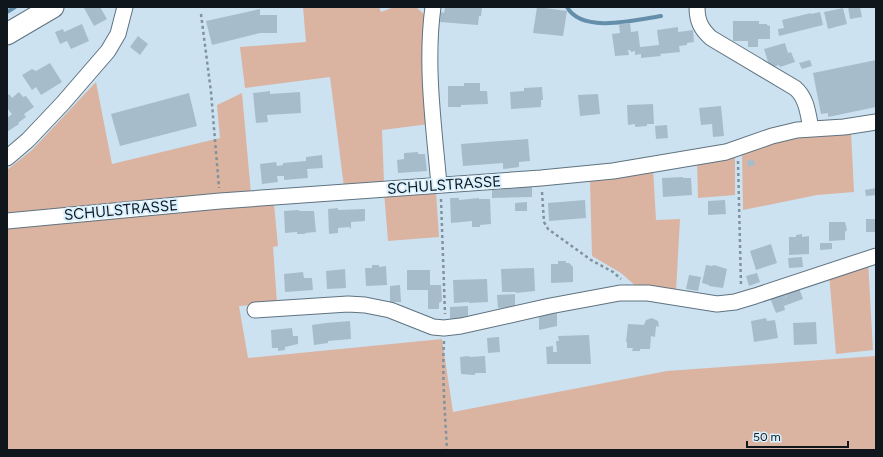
<svg xmlns="http://www.w3.org/2000/svg" width="883" height="457" viewBox="0 0 883 457" font-family="Figtree,sans-serif">
<style>
.green{fill:#dbb3a1}
.lines{fill:none;stroke-linecap:round;stroke-linejoin:round}
.stream{stroke:#648eaa;stroke-width:4}
.building{fill:#a7bccb}
.street-casing{stroke:#5f7380;stroke-width:17}
.secondary-casing{stroke:#5f7380;stroke-width:23}
.path{stroke:#82929d;stroke-width:2.5;stroke-dasharray:3 3;stroke-linecap:butt}
.street{stroke:#fff;stroke-width:15}
.secondary{stroke:#fff;stroke-width:21}
.labels{text-anchor:middle;stroke-width:4;stroke-linejoin:round;paint-order:stroke}
.street-label{font-size:15px;fill:#0f171c;stroke:#d9f0ff}
</style>
<rect width="100%" height="100%" fill="#cce2f1"/>
<!-- green -->
<path class="green" d="M303 7H379L381 12 394 7H416L426 16 429 124 382 130 384 183 344 187 330 77 245 88 240 47 306 42Z
M96 82 112 164 220 138 217 105 242 93 252 205 274 204 278 246 273 247 277 303 239 306 248 358 442 339 453 412 667 371 876 356V450H7V170L32 150Z
M851 131 854 192 817 195 743 210 742 153 785 140Z
M735 153V195L698 198 697 162Z
M653 168 656 220 680 219 676 291 638 288 621 273 592 256 590 179Z
M436 191 439 237 388 241 384 192Z
M868 261 873 350 836 354 829 274Z"/>
<g class="lines">
<!-- stream -->
<path class="stream" d="M567 7C582 34 636 20 661 16
M7 12 15 7"/>
</g>
<!-- building -->
<path class="building" d="M86 7H100L107 19 94 26 84 8Z
M445 7H482L481 16H479L478 25 440 22 441 12 444 13Z
M537 7 567 11 563 36 533 33Z
M848 7H860L862 17 850 19Z
M843 8 847 24 828 29 824 12Z
M260 9V15H277V33H260L212 45 206 21Z
M820 12 823 25 779 36 778 29 784 28 782 20 811 13V14Z
M733 21H759V24H767V25L770 26V39H758V47H748V41H733Z
M630 23 631 32 638 31 640 47 659 45 657 30 678 27V32L693 30 694 42 687 43V45L679 46 680 52 660 54 661 56 641 58V54L635 55V51L631 52 630 50H628L629 55 615 56 612 34 620 33 619 24Z
M82 24 89 41 71 49 67 41 60 44 55 32 63 29 64 32Z
M138 36 148 44 140 55 130 47Z
M785 43 788 53 791 52 795 62 780 67 779 65 773 67 772 64 769 65 764 49Z
M810 60 812 66 802 69 799 63Z
M876 60V107L828 117V113L821 114 813 73Z
M50 63 62 82 41 95 36 87 32 90 22 75 32 69 36 71Z
M464 83H480V91H487L488 104 461 105V107H448V86H464Z
M542 87 543 100H541V107L511 109 510 92 524 91V88Z
M270 91V94L300 92 301 113 267 115 268 122 256 123 253 93Z
M19 92 23 97 26 96 34 107 24 114 26 117 18 123 19 124 7 132V118L12 114 7 108V96L9 94 12 98Z
M189 93 197 126 120 146 111 114Z
M598 94 600 114 580 116 578 95Z
M653 104 654 124H647V126L635 127V124L628 125 627 105Z
M721 106 724 136 713 137 712 124 701 125 699 108Z
M667 125 668 138 656 139 655 126Z
M528 139 530 161 519 162V167L503 169V163L463 166 461 144Z
M418 152V154H425L427 171 398 173 397 160 404 159V153Z
M322 155 323 168 307 169 308 178 284 180V176H277L278 182 262 184 260 164 276 162 277 166 283 165V163L306 161V157Z
M753 159 755 165 748 167 747 161Z
M683 177V178H691L692 195 663 197 662 178Z
M519 185H532V197L492 198V190L519 188Z
M876 188V195L866 196 865 190Z
M450 198H459V200L479 198V199H490L491 224 480 225V227H472V221L451 223Z
M585 200 586 218 549 221 548 203Z
M725 200 726 214 708 215V201Z
M527 202V211H515V203Z
M338 208V210L365 209V221L351 222V229L349 227 338 228V233L329 234 328 209Z
M299 210V211H314L316 232 305 233V234H297V232L285 233 284 211Z
M866 219H876V232H866Z
M829 222H845L847 230 845 232V240L829 241Z
M802 234V237L809 236V254L789 255V237H796V235Z
M820 243H832V249L820 250Z
M771 244 777 263 756 270 750 251Z
M802 257 803 267 789 268 788 258Z
M558 261H566V263H569L573 267V282L551 283V264H558Z
M372 265H379V267L386 266 387 285 366 286 365 268H372Z
M706 265 712 266 714 265 727 269 723 288 709 286V285L702 283Z
M534 268 535 291 516 293V292H502L501 269Z
M345 269 346 288 327 289 326 271Z
M407 270H430V285H441L442 301 439 303V309H428V290H407Z
M303 272 304 278H312L313 290 285 292 284 274Z
M757 273 760 282 749 286 746 276Z
M689 275 701 277 698 291 686 289Z
M487 279 488 302 469 303V302L454 303 453 280Z
M400 285 401 302H390V286Z
M799 288 803 299 784 306 785 310 776 313 770 298 785 292 786 300V292Z
M515 294V307L498 308 497 295Z
M468 306V318L450 319V307Z
M557 313V326L539 330V316Z
M652 318 658 321 659 327 656 326 655 337 651 336 650 349H640V351H632L633 348H627V342H626L628 324 644 325 646 320Z
M766 318 767 321 775 320 778 338 754 342 751 321Z
M350 321 351 339 328 341V343L314 345 312 325 326 323Z
M816 322 817 344 794 345 793 323Z
M292 328 293 336H298V344L285 347V350L278 351V348H272L271 330Z
M589 335 591 364H547L546 347 553 346V352H557L556 341H559L558 336Z
M499 337 500 352 488 353 487 338Z
M469 356V357L485 356 486 373H476L474 375 461 374 460 357Z"/>
<g class="lines">
<defs>
<path id="street" d="M433 7C425 65 434 127 439 185
M697 7C697 21 701 29 711 38L795 88C807 98 808 114 811 129
M7 158 28 140 63 103 108 51 118 34 125 7
M7 221 220 201 541 178 613 171 726 152 772 136 797 130 844 127 876 122
M255 310 348 304 365 305 390 310 433 327 444 328 461 326 550 306 620 293H648L717 304 735 302 755 296 876 256"/>
<path id="secondary" d="M7 34 53 7"/>
</defs>
<!-- street casing -->
<use href="#street" class="street-casing"/>
<!-- secondary casing -->
<use href="#secondary" class="secondary-casing"/>
<!-- path -->
<path class="path" d="M201 14 211 92 219 188
M738 161 741 286
M542 192 544 222 548 229 591 260 613 272 621 279
M441 199 445 314
M444 341C442 378 445 413 447 450"/>
<!-- street -->
<use href="#street" class="street"/>
<!-- secondary -->
<use href="#secondary" class="secondary"/>
</g>
<g class="labels">
<!-- street labels -->
<g class="street-label">
<text transform="translate(444 185) rotate(-4)" y="5">SCHULSTRASSE</text>
<text transform="translate(121 210) rotate(-5)" y="5">SCHULSTRASSE</text>
</g>
</g>
<!-- border -->
<rect width="883" height="457" fill="none" stroke="#0f171c" stroke-width="16"/>
<!-- scale -->
<path d="M747 441v6h101v-6" fill="none" stroke="#0f171c" stroke-width="2"/>
<text x="753" y="441" font-size="12" fill="#0f171c" stroke="#d9f0ff" stroke-width="3" paint-order="stroke">50 m</text>
</svg>
